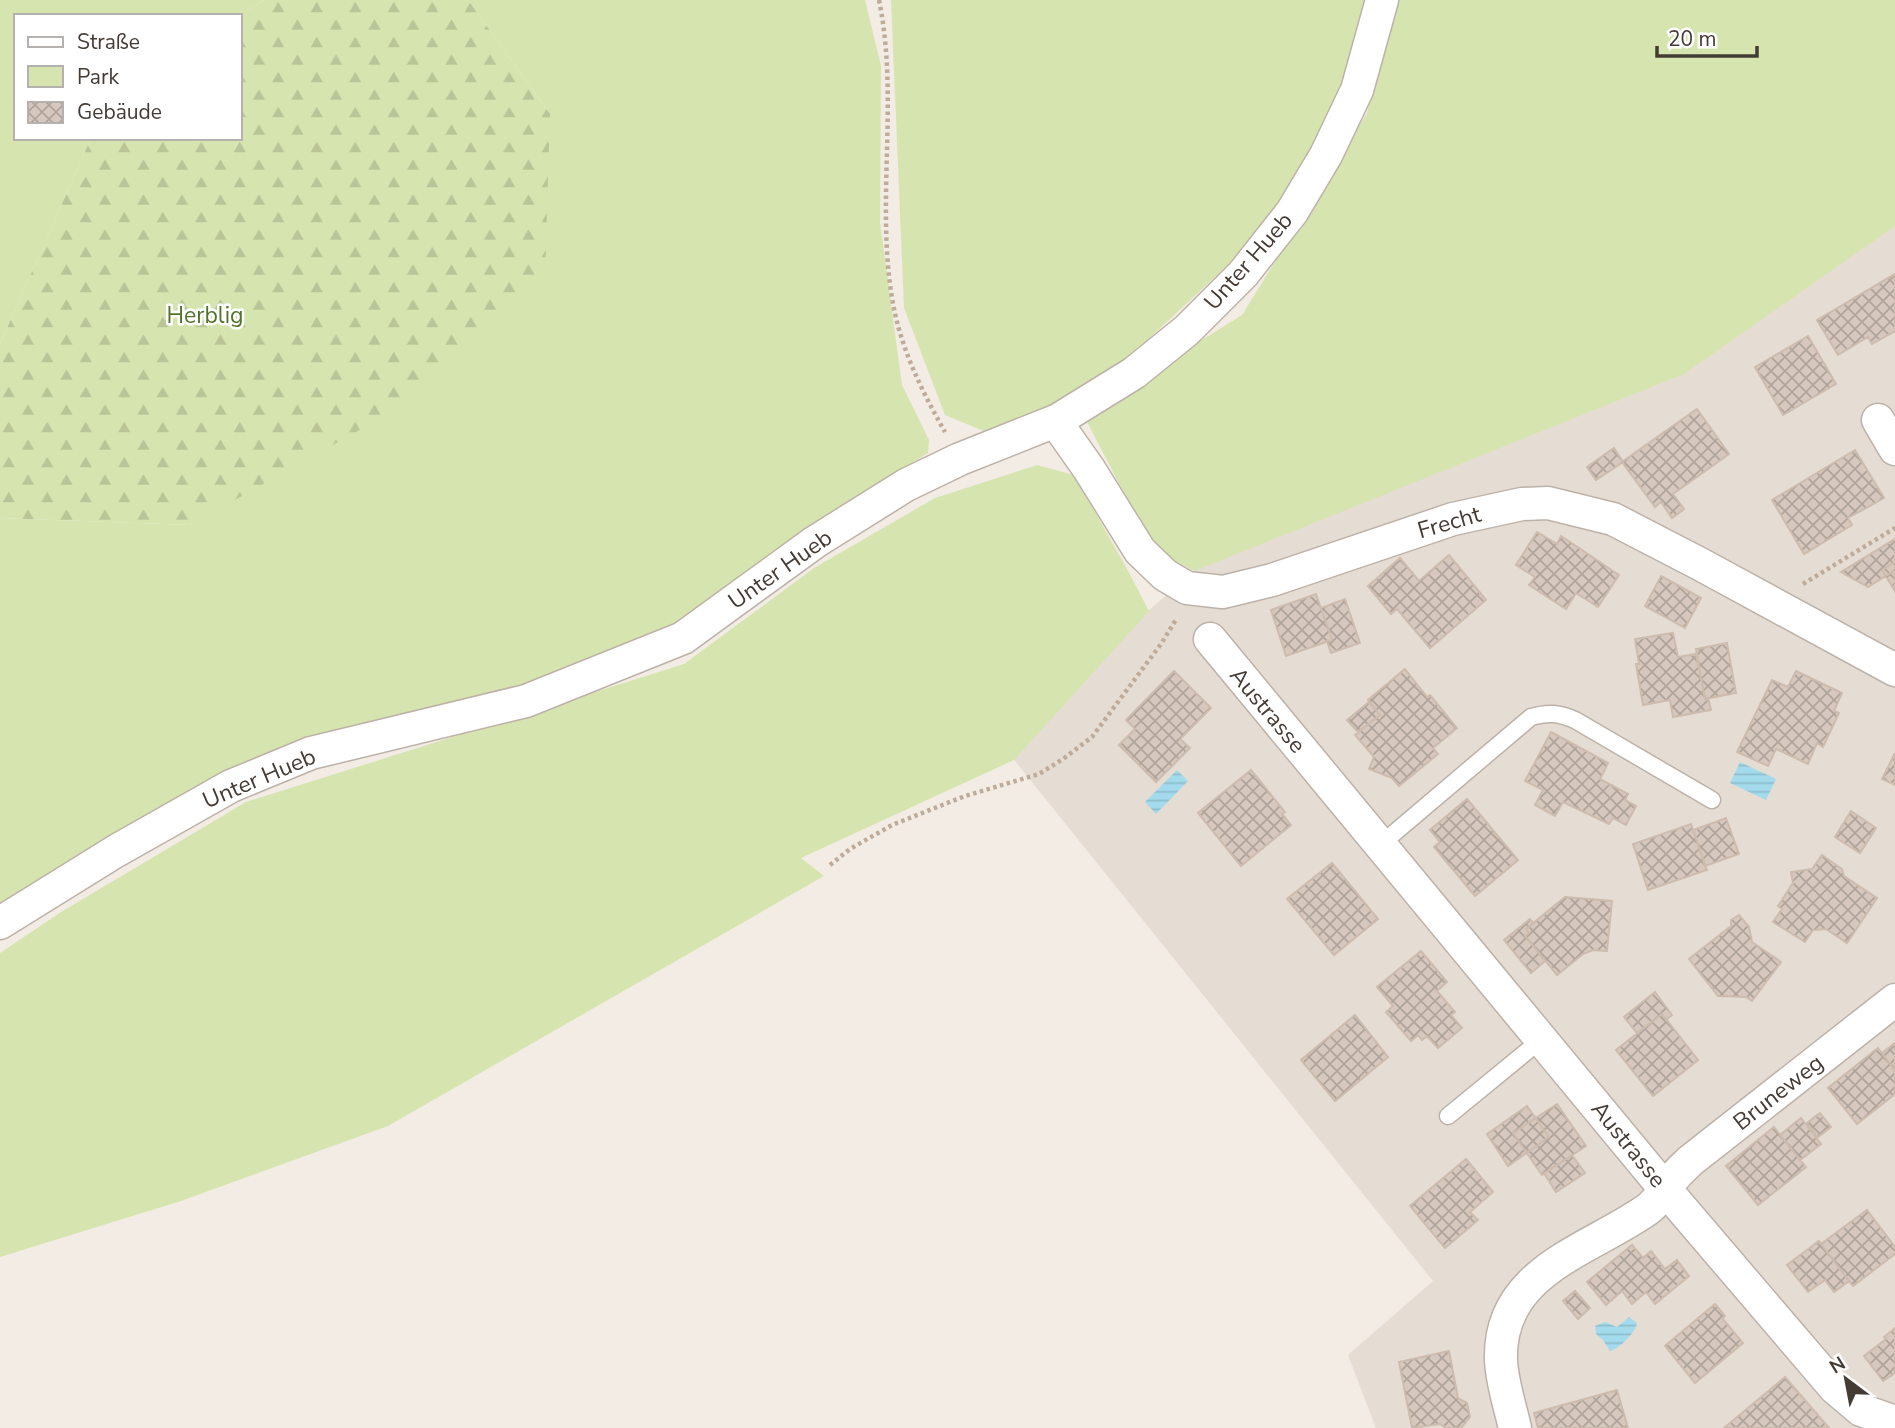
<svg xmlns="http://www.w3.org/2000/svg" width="1895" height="1428" viewBox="0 0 1895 1428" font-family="'Nunito Sans',sans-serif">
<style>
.residential{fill:#e5dcd3}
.green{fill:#d6e5af}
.forest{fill:url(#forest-firs)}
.water{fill:url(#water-rules)}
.building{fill:url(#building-cross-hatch);stroke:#cdbcae;stroke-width:2}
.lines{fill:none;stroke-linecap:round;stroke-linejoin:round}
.lane-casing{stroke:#bdb2a8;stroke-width:19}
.street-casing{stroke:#bdb2a8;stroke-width:35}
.path{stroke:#beab9a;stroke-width:4.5;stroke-dasharray:3.5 3.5;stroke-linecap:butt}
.lane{stroke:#fff;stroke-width:16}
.street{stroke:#fff;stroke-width:32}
.labels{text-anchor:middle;stroke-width:5;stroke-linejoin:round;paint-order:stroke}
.street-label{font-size:23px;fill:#443b35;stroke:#fff}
.park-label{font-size:23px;fill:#53732b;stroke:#fff}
</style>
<defs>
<pattern id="forest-firs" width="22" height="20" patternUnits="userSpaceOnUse" patternTransform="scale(1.75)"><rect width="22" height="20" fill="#d6e5af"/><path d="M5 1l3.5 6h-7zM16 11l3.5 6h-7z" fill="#b9c597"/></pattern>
<pattern id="water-rules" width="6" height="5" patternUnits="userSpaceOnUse" patternTransform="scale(1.75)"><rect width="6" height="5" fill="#a3dbed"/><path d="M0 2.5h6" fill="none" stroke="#8ebdcc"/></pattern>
<pattern id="building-cross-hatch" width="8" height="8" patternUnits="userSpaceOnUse" patternTransform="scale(1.75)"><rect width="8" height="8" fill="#d6c8be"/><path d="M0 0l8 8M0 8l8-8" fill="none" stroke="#afa49b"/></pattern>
</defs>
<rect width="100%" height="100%" fill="#f2ece5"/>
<!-- residential -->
<path class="residential" d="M1895 198V1428H1376L1348 1355 1433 1281 999 741 1194 571Z"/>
<!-- green -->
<path class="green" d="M0 0H264L239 16H16V138H91L0 344Z
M468 0H865L881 66 880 222 902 385 929 440 928 453 843 506 682 620 545 680 274 757 62 867 0 904V518L191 525 550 114Z
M891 0H1366L1335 113 1274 222 1099 385 988 433 945 415 904 308Z
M1394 0H1895V226L1684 374 1194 571 1153 549 1083 414 1242 315 1367 113Z
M1037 465 1074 475 1126 567 1149 611 1014 760 801 858 824 876 388 1126 181 1201 0 1257V953L61 912 246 802 684 664 814 568 935 498Z"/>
<!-- forest -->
<path class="forest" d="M264 0H468L550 114 545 277 372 423 190 525 0 518V344L91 138H240L239 16Z"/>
<!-- water -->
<path class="water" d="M1740 762 1776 779 1766 800 1730 783Z
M1177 770 1188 781 1156 814 1145 802Z
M1629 1317 1637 1323C1636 1332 1619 1349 1610 1351L1603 1340 1596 1334 1595 1326 1605 1322 1617 1327Z"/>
<!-- building -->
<path class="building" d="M1895 274V331L1872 344 1868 337 1838 355 1817 320Z
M1808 336 1836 384 1783 415 1755 367Z
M1697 409 1729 454 1673 494 1684 509 1672 518 1661 502 1655 507 1622 462Z
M1614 448 1623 462 1596 480 1587 467Z
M1855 450 1884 498 1848 518 1852 525 1804 554 1772 500Z
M1537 532 1557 544 1561 536 1619 575 1598 607 1576 593 1566 609 1529 585 1535 577 1516 565Z
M1895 539V570L1868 587 1841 572Z
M1449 555 1486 600 1430 648 1397 609 1391 614 1368 586 1400 558 1419 581Z
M1895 562V591L1882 570Z
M1661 576 1701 598 1685 628 1645 606Z
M1316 594 1332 640 1286 656 1271 610Z
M1345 599 1360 643 1331 653 1327 641 1332 640 1321 608Z
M1673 633 1678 657 1696 654 1705 699 1708 698 1711 710 1673 717 1670 700 1643 705 1636 664H1639L1635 639Z
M1727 643 1736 693 1705 699 1696 649Z
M1405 669 1427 697 1430 695 1457 728 1433 748 1438 754 1399 786 1392 778 1369 769 1374 757 1355 735 1380 715 1368 700Z
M1174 671 1211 708 1180 739 1190 748 1156 782 1119 745 1135 729 1126 720Z
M1796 671 1842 693 1834 711 1839 713 1823 747 1817 743 1808 764 1776 749 1768 766 1737 752 1772 680 1788 687Z
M1369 702 1380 715 1358 732 1347 720Z
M1551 732 1608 763 1600 779 1628 794 1625 800 1636 806 1626 825 1613 818 1609 824 1563 802 1555 816 1535 805 1543 790 1525 781Z
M1895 753V785L1882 779Z
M1251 770 1285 812 1282 814 1291 825 1241 866 1198 813Z
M1467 799 1518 860 1475 896 1434 847 1440 842 1430 830Z
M1851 811 1876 828 1860 853 1835 837Z
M1726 818 1739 854 1705 866 1693 830Z
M1691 824 1707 870 1648 890 1633 844Z
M1822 855 1842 869 1844 876 1877 898 1847 943 1826 929 1813 930 1805 942 1773 922 1782 909 1778 906 1793 883 1791 872 1812 869Z
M1332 863 1378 919 1334 955 1287 899Z
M1565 897 1612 901 1607 951 1593 950 1583 954 1557 975 1525 936 1529 933 1526 929Z
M1739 915 1749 927 1752 942 1781 962 1752 1001 1746 997 1718 996 1689 959 1731 926V920Z
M1530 919 1533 923 1526 929 1529 933 1525 936 1545 961 1531 973 1504 940Z
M1421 951 1447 982 1437 991 1455 1012 1451 1015 1462 1028 1438 1048 1427 1036 1422 1040 1418 1035 1411 1041 1386 1012 1393 1006 1377 987Z
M1655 992 1672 1015 1666 1020 1662 1014 1637 1033 1624 1017Z
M1662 1014 1698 1060 1653 1096 1616 1050Z
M1355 1015 1388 1057 1335 1101 1301 1060Z
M1895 1043V1071L1882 1053Z
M1878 1048 1895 1071V1094L1857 1124 1828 1088Z
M1557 1104 1586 1146 1542 1175 1513 1133Z
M1527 1106 1549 1137 1508 1166 1487 1134Z
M1820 1113 1831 1127 1818 1137 1807 1123Z
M1801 1118 1821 1144 1800 1160 1780 1135Z
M1774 1127 1806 1167 1758 1205 1726 1166Z
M1572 1155 1585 1173 1556 1192 1544 1173Z
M1466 1159 1493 1192 1470 1212 1478 1220 1445 1248 1410 1206Z
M1867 1210 1895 1247V1254L1853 1286 1821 1244Z
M1819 1241 1849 1281 1834 1292 1825 1280 1808 1292 1787 1265Z
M1632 1245 1643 1258 1651 1251 1665 1269 1677 1260 1689 1276 1655 1304 1646 1292 1632 1304 1622 1291 1606 1305 1587 1282Z
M1575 1291 1590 1308 1578 1319 1563 1301Z
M1715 1304 1725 1316 1722 1318 1743 1343 1695 1383 1665 1346Z
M1895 1328V1373L1883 1381 1864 1356 1886 1339 1884 1337Z
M1449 1351 1458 1398 1467 1403 1470 1417 1462 1427 1459 1428H1446L1440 1424 1412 1428 1399 1362Z
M1785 1377 1829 1428H1724Z
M1617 1390 1628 1428H1538L1534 1413Z"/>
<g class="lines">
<defs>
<path id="lane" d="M1380 845 1531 717C1548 712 1559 713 1575 720L1712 800
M1448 1116 1542 1039"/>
<path id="street" d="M1058 420 1063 432 1089 469 1140 551 1165 575 1187 588 1223 592 1272 580 1453 519 1522 504 1548 503 1613 519 1700 564 1895 670
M1878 420 1895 449
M1210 639 1665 1189 1835 1388 1861 1410 1895 1422
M0 923 116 851 231 786 311 753 526 701 683 638 815 542 906 485 960 459 1058 420 1134 373 1187 330 1243 274 1292 212 1326 155 1357 90 1382 0
M1515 1428C1510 1406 1502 1383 1501 1360 1498 1271 1589 1251 1648 1209 1658 1202 1664 1190 1672 1180 1677 1173 1684 1167 1690 1161L1895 1000"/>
</defs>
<!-- lane casing -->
<use href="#lane" class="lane-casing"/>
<!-- street casing -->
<use href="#street" class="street-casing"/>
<!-- path -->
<path class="path" d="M879 0C900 102 874 207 894 309 903 353 923 393 945 432
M1803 584 1895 528
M830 865 850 849 892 825 965 796 1039 774 1063 759 1092 737 1161 644 1177 618"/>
<!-- lane -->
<use href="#lane" class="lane"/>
<!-- street -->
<use href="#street" class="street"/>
</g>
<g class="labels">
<!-- street labels -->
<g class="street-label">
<text transform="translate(1248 261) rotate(-49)" y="8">Unter Hueb</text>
<text transform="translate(1449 522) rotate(-16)" y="8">Frecht</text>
<text transform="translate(780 569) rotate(-35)" y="8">Unter Hueb</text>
<text transform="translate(1268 710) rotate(50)" y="8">Austrasse</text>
<text transform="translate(259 778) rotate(-23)" y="8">Unter Hueb</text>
<text transform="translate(1778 1092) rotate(-38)" y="8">Bruneweg</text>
<text transform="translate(1629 1144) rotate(51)" y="8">Austrasse</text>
</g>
<!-- park labels -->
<g class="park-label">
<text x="205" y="323">Herblig</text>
</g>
</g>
<!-- legend -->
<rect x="14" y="14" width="228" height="126" fill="#ffffff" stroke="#b4b1ae" stroke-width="2"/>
<rect x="28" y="37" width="35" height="10" fill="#ffffff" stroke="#b4b1ae" stroke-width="2"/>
<text x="77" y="49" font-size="21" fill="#443b35">Straße</text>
<rect x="28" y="66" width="35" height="21" fill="#d6e5af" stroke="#b4b1ae" stroke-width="2"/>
<text x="77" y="84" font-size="21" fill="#443b35">Park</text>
<rect x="28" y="102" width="35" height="21" fill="url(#building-cross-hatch)" stroke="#b4b1ae" stroke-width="2"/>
<text x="77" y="119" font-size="21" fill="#443b35">Gebäude</text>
<!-- north arrow -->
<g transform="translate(1846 1379) rotate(328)" stroke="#ffffff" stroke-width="5" paint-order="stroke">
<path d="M0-5L12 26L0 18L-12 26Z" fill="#443b35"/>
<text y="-10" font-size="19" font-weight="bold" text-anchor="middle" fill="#443b35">N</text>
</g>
<!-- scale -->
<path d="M1657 46v10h100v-10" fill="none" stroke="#443b35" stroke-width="3.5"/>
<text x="1668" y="46" font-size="21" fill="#443b35" stroke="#ffffff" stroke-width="5" paint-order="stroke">20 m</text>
</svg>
